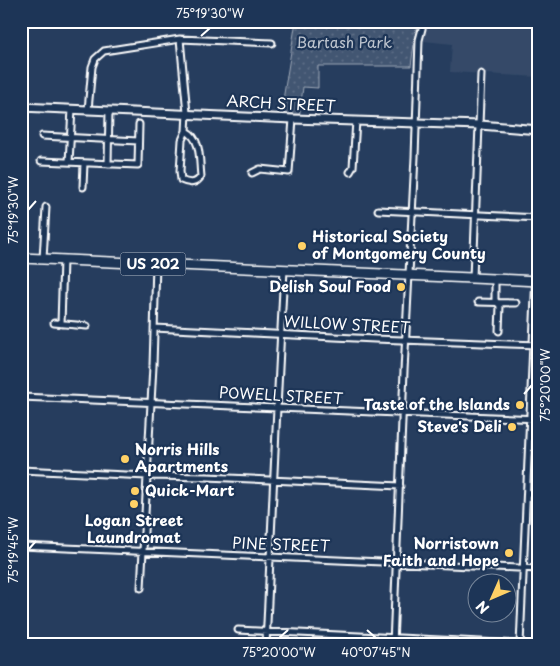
<svg xmlns="http://www.w3.org/2000/svg" width="560" height="666" viewBox="0 0 560 666" font-family="'Playpen Sans',sans-serif">
<style>
.built{fill:#344a68}
.grass{fill:url(#grass-dots);stroke:#a0aab8}
.lines{fill:none;stroke-linecap:round;stroke-linejoin:round}
.street-casing{stroke:#fff;stroke-width:9}
.secondary-casing{stroke:#fff;stroke-width:11}
.highway-casing{stroke:#fff;stroke-width:12}
.street{stroke:#1d3557;stroke-width:5}
.secondary{stroke:#1d3557;stroke-width:7}
.highway{stroke:#1d3557;stroke-width:9}
.ticks{fill:none;stroke:#fff;stroke-width:2}
.poi-dot{fill:#ffd166;stroke:#1d3557;stroke-width:2}
.labels{text-anchor:middle;stroke-width:4.5;stroke-linejoin:round;paint-order:stroke}
.shield{fill:#1d3557;stroke:#bbc2cd;stroke-width:1}
.shield-label{font-size:14px;font-weight:bold;fill:#fff}
.park-label{font-size:15px;fill:#bdc4ce;stroke:#1d3557}
.street-label{font-size:15px;fill:#fff;stroke:#1d3557}
.poi-label{font-size:15px;font-weight:bold;fill:#fff;stroke:#1d3557;text-anchor:end}
.neatline{fill:none;stroke:#fff;stroke-width:2}
.ticks-label{font-size:12px;text-anchor:middle;fill:#fff}
</style>
<defs>
<pattern id="grass-dots" width="8" height="8" patternUnits="userSpaceOnUse" patternTransform="scale(1.25)"><rect width="8" height="8" fill="#425672"/><path d="M2 2h.1M6 6h.1" fill="none" stroke="#5e6f87" stroke-width="1.8" stroke-linecap="round"/></pattern>
</defs>
<rect width="100%" height="100%" fill="#263d5e"/>
<filter id="ink" filterUnits="userSpaceOnUse"><feTurbulence type="fractalNoise" baseFrequency=".02" numOctaves="2"/><feDisplacementMap in="SourceGraphic" scale="10" xChannelSelector="R" yChannelSelector="G"/><feConvolveMatrix kernelMatrix="1 2 1 2 8 2 1 2 1" color-interpolation-filters="sRGB"/></filter>
<g filter="url(#ink)">
<!-- built -->
<path class="built" d="M417 21H539V77L450 72 452 44 414 40Z"/>
<!-- grass -->
<path class="grass" d="M296 21H417L411 66H318V88L303 87 299 119 280 118Z"/>
<g class="lines">
<defs>
<path id="street" d="M180 39 187 113 186 131 182 140 180 171 181 180C189 184 197 184 201 176 199 161 202 139 186 131
M88 110 92 67 95 59 104 51 180 39 272 43
M42 136 138 141
M41 161 138 165 139 124
M69 162 72 109
M108 164 109 111
M350 172 353 167 356 121
M252 173 260 169 289 172 293 119
M83 187 84 163
M378 210 539 218
M43 259 46 207
M473 278 481 74
M495 279V300L500 306 499 331
M478 302 516 303
M54 323 87 326
M61 324 63 260
M154 328 375 339 539 345
M21 397 539 419
M21 470 147 476 207 477 400 486
M527 493H539
M21 546 539 569
M141 588 153 366 156 264
M238 630 539 645
M266 645 277 408 284 269
M393 645 404 371 415 157 419 40 424 21
M520 645 539 204"/>
<path id="secondary" d="M21 107 293 119 480 125 539 130"/>
<path id="highway" d="M21 258 539 281"/>
</defs>
<!-- street casing -->
<use href="#street" class="street-casing"/>
<!-- secondary casing -->
<use href="#secondary" class="secondary-casing"/>
<!-- highway casing -->
<use href="#highway" class="highway-casing"/>
<!-- street -->
<use href="#street" class="street"/>
<!-- secondary -->
<use href="#secondary" class="secondary"/>
<!-- highway -->
<use href="#highway" class="highway"/>
</g>
</g>
<!-- ticks -->
<path class="ticks" d="M201 36 210 28M28 210 36 201M524 394 532 385M28 550 36 541M367 630 376 638M279 638 288 630"/>
<!-- markers -->
<g class="poi-dot">
<circle cx="302" cy="246" r="5"/>
<circle cx="401" cy="287" r="5"/>
<circle cx="520" cy="405" r="5"/>
<circle cx="512" cy="427" r="5"/>
<circle cx="125" cy="459" r="5"/>
<circle cx="135" cy="491" r="5"/>
<circle cx="134" cy="504" r="5"/>
<circle cx="509" cy="553" r="5"/>
</g>
<g class="labels">
<!-- shield labels -->
<rect class="shield" x="120.5" y="252.5" width="65" height="23" rx="4"/>
<g class="shield-label">
<text x="153" y="269">US 202</text>
</g>
<!-- park labels -->
<g class="park-label">
<text x="344" y="48">Bartash Park</text>
</g>
<!-- street labels -->
<g class="street-label">
<text transform="translate(281 104) rotate(3)" y="5">ARCH STREET</text>
<text transform="translate(347 325) rotate(3)" y="5">WILLOW STREET</text>
<text transform="translate(281 396) rotate(3)" y="5">POWELL STREET</text>
<text transform="translate(281 545) rotate(2)" y="5">PINE STREET</text>
</g>
<!-- poi labels -->
<g class="poi-label">
<text x="312" y="242" text-anchor="start">Historical Society<tspan x="312" dy="17">of Montgomery County</tspan></text>
<text x="391" y="292">Delish Soul Food</text>
<text x="510" y="410">Taste of the Islands</text>
<text x="502" y="432">Steve's Deli</text>
<text x="135" y="455" text-anchor="start">Norris Hills<tspan x="135" dy="17">Apartments</tspan></text>
<text x="145" y="496" text-anchor="start">Quick-Mart</text>
<text x="134" y="526" text-anchor="middle">Logan Street<tspan x="134" dy="17">Laundromat</tspan></text>
<text x="499" y="549">Norristown<tspan x="499" dy="17">Faith and Hope</tspan></text>
</g>
</g>
<!-- margin -->
<rect width="560" height="666" fill="none" stroke="#1d3557" stroke-width="55"/>
<!-- north arrow -->
<g transform="translate(492 598) rotate(225)"><circle r="24" fill="#1d3557" stroke="#77869a"/>
<path d="M0-4L9 19L0 12L-9 19Z" fill="#ffd166"/>
<text y="-8" font-size="14" font-weight="bold" text-anchor="middle" fill="#ffffff">N</text>
</g>
<rect x="28" y="28" width="504" height="610" class="neatline"/>
<g class="ticks-label">
<text x="210" y="18">75°19'30"W</text>
<text transform="translate(14 210) rotate(-90)" y="4">75°19'30"W</text>
<text transform="translate(546 385) rotate(-90)" y="4">75°20'00"W</text>
<text transform="translate(14 550) rotate(-90)" y="4">75°19'45"W</text>
<text x="279" y="657">75°20'00"W</text>
<text x="376" y="657">40°07'45"N</text>
</g>
</svg>
